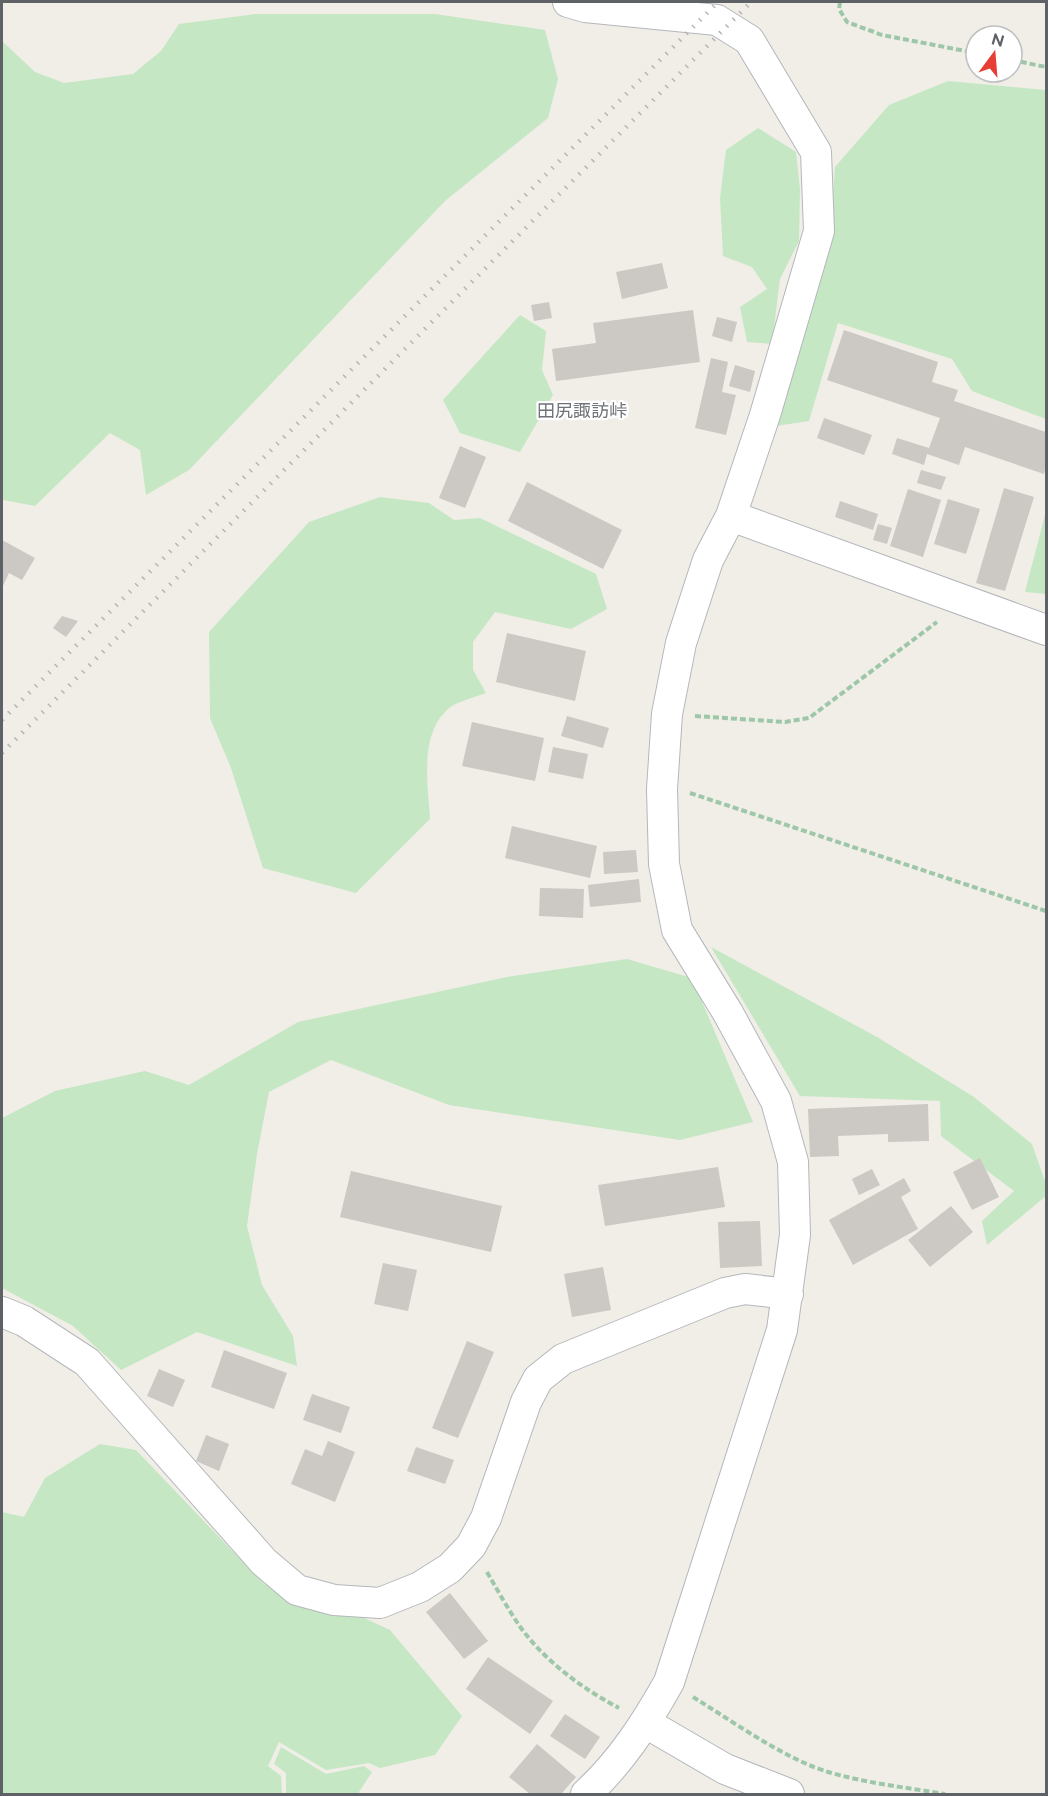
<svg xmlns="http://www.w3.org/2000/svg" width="1048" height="1796" viewBox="0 0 1048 1796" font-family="Raleway,'Noto Sans JP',sans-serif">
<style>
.green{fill:#c5e7c4}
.building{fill:#ccc8c4}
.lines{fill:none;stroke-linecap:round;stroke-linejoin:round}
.street-casing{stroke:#b4b7bb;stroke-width:32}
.path{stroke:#9dc7a8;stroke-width:4;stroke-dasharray:6 3;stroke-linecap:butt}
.street{stroke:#fff;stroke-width:30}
.rail{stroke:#b5b6b7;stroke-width:4.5;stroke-dasharray:1.5 8;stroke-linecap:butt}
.labels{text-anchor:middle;stroke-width:4.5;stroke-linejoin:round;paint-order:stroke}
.quarter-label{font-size:18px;fill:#6f7479;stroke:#fff}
</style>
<rect width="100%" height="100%" fill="#f0eee7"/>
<!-- green -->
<path class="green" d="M256 14H435L545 30 558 79 548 118 445 201 189 470 146 495 140 450 110 433 35 506 3 500 2 41 35 72 64 83 133 74 161 51 179 24Z
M948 81 1046 90V419L972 391 952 359 838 323 809 421 776 426 830 237 835 167 889 105Z
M758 128 796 152 800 189 799 241 780 279 772 344 747 342 740 307 767 289 752 267 723 256 720 198 726 150Z
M520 315 546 331 542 370 553 395 520 452 460 433 443 400Z
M380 497 429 503 454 520 480 518 596 574 607 609 571 629 495 612 473 642V670L486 693C476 697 455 702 448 709 419 735 428 784 430 819L356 893 263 868 231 768 210 718 209 632 309 522Z
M1046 511V594L1025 592Z
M711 947 877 1037 974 1097 1032 1144 1046 1184V1196L987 1245 982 1221 1014 1191 941 1136 940 1101 800 1096Z
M627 959 692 978 753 1122 680 1140 449 1105 331 1060 269 1092 257 1154 247 1226 262 1285 293 1336 297 1366 197 1332 121 1370 73 1326 2 1288V1118L55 1091 145 1071 189 1085 298 1022 507 977Z
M100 1444 136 1450 263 1583 289 1599 349 1611 390 1630 462 1716 435 1755 380 1768 369 1763 326 1770 279 1742 268 1766 281 1776 282 1794H2V1512L24 1517 45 1478Z
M281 1747 326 1774 364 1766 372 1772 359 1792 360 1794H286V1773L274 1764Z"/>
<!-- building -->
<path class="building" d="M662 263 668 288 622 299 616 272Z
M549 302 552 318 534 321 531 305Z
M693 310 700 362 556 381 552 349 596 343 593 323Z
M717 317 737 322 732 342 712 336Z
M844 330 938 362 932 382 958 390 954 401 1046 432V466L1044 474 965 447 959 465 927 454 924 465 892 454 897 438 929 448 940 418 827 380Z
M711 358 728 362 722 392 736 395 726 435 695 428Z
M735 365 755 371 750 392 729 386Z
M824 418 872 435 864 455 817 438Z
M460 446 486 457 465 508 439 498Z
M921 470 946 477 941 490 917 483Z
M527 482 622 530 603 569 508 521Z
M1004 488 1034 497 1005 591 976 583Z
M908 489 941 500 923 557 890 546Z
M948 499 980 509 966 554 934 544Z
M840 501 878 514 873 530 835 517Z
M878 524 892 528 887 544 873 540Z
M2 540 35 558 22 580 9 573 2 588Z
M62 616 78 621 66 637 53 628Z
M507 633 586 651 575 701 496 682Z
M567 716 609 728 603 748 561 736Z
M472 722 544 738 535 781 462 766Z
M553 747 588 754 583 779 548 772Z
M512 826 597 846 590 878 505 858Z
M636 850 638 872 604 874 603 852Z
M639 879 641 902 590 907 588 885Z
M540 888 584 889 583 918 539 916Z
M928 1104 929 1141 888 1142V1134L838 1136 839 1156 810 1157 808 1109Z
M980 1158 999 1197 972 1210 953 1172Z
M718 1167 725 1207 605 1226 598 1185Z
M872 1169 880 1185 859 1195 852 1179Z
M351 1171 502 1206 491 1252 340 1217Z
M904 1178 911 1191 901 1197 918 1229 853 1265 829 1220Z
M951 1206 973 1232 930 1267 908 1240Z
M760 1221 762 1266 720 1268 718 1222Z
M383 1263 417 1270 408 1311 374 1304Z
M603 1267 611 1310 572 1317 564 1274Z
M467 1341 494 1352 458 1438 432 1428Z
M224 1350 287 1373 274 1409 211 1387Z
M159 1369 185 1380 173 1407 147 1396Z
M312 1394 350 1407 341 1433 303 1420Z
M206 1435 229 1444 219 1471 196 1461Z
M328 1441 355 1452 335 1502 291 1484 305 1449 322 1456Z
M416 1447 454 1460 445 1484 407 1471Z
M450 1593 488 1641 464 1659 426 1612Z
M488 1657 553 1701 530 1734 466 1689Z
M565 1714 600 1737 585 1759 550 1736Z
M537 1744 576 1777 561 1794H530L509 1777Z"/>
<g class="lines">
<defs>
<path id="street" d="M568 2 585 7 717 20 749 40 816 152 819 231 765 415 731 516 708 560 681 643 667 714 662 789 664 864 677 930 728 1013 776 1101 793 1162 795 1235 782 1330 669 1682C646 1723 621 1762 586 1794
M731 516 1046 630
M2 1312 24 1321 87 1362 264 1562 297 1590 334 1600 380 1603 420 1587 450 1568 471 1546 486 1518 526 1402 538 1379 563 1359 725 1293 745 1289 788 1294
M646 1723 725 1769 789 1794"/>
</defs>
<!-- street casing -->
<use href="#street" class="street-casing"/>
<!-- path -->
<path class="path" d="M840 2 839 9 847 22 882 35 976 53
M1012 60 1046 67
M695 716 785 722 809 718 937 622
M690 793 1046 911
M487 1572C498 1591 509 1611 521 1628 546 1662 583 1689 619 1708
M693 1697C730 1720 768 1747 809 1765 846 1781 904 1787 945 1794"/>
<!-- street -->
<use href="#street" class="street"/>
<!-- rail -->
<path class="rail" d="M2 720 718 2
M2 753 751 2"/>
</g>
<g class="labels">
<!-- quarter labels -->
<g class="quarter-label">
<text x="582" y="417">田尻諏訪峠</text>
</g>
</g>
<!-- border -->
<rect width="1048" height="1796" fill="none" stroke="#5e6267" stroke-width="6"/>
<!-- north arrow -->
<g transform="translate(994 54) rotate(16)"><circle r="28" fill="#ffffff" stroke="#bfc0c2" stroke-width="1.5"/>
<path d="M0-4.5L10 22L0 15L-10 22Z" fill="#e73e36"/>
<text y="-9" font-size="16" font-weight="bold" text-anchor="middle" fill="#5e6267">N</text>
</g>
</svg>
